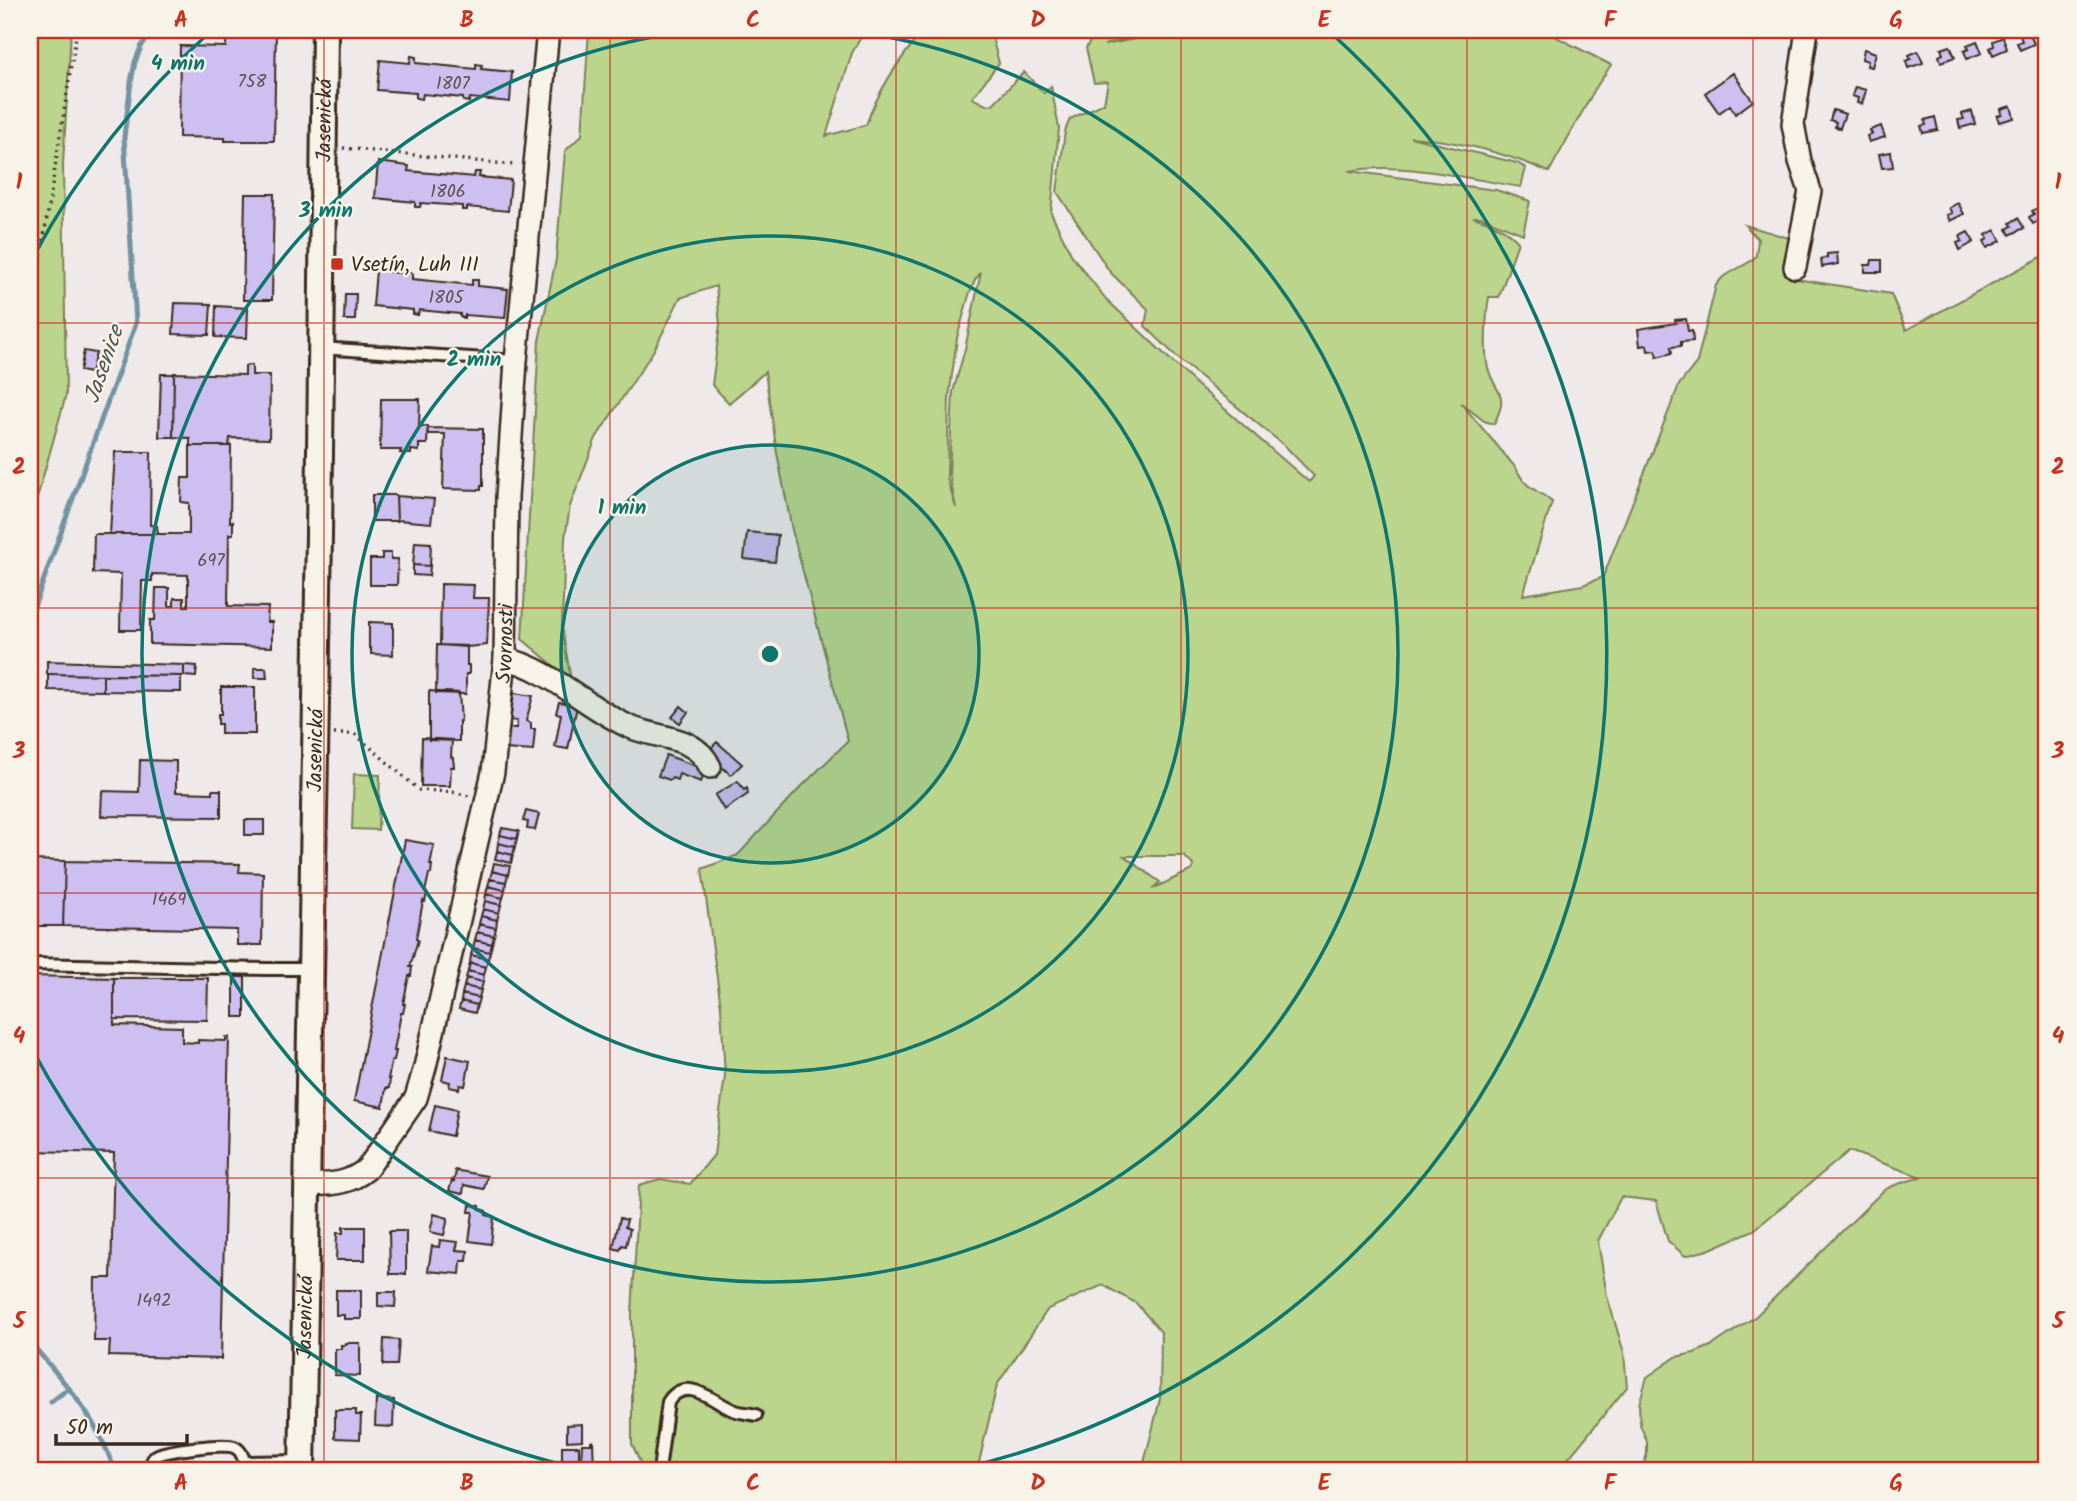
<svg xmlns="http://www.w3.org/2000/svg" width="2077" height="1501" viewBox="0 0 2077 1501" font-family="Kalam,sans-serif">
<style>
.green{fill:#bbd58d;stroke:#7b8056;stroke-width:2;fill-rule:evenodd}
.lines{fill:none;stroke-linecap:round;stroke-linejoin:round}
.stream{stroke:#7393a3;stroke-width:5}
.building{fill:#cdbff0;stroke:#3b2a1e;stroke-width:2}
.service-casing{stroke:#3b2a1e;stroke-width:16}
.minor-casing{stroke:#3b2a1e;stroke-width:26}
.tertiary-casing{stroke:#3b2a1e;stroke-width:30}
.path{stroke:#3b2a1e;stroke-width:3.5;stroke-dasharray:2 5;stroke-linecap:butt}
.service{stroke:#f7f3e8;stroke-width:10}
.minor{stroke:#f7f3e8;stroke-width:21}
.tertiary{stroke:#f7f3e8;stroke-width:24}
.grid{fill:none;stroke:#c8321e;stroke-width:2;stroke-opacity:0.55}
.ring{fill:none;stroke:#0f766e;stroke-width:3.5}
.poi-dot{fill:#c8321e;stroke:#f7f3e8;stroke-width:2.5}
.labels{text-anchor:middle;stroke-width:5;stroke-linejoin:round;paint-order:stroke}
.number-label{font-size:18px;fill:#604f52}
.street-label{font-size:21px;fill:#3b2a1e;stroke:#f7f3e8}
.poi-label{font-size:21px;fill:#3b2a1e;stroke:#f7f3e8;text-anchor:start}
.water-label{font-size:23px;font-style:italic;fill:#525655;stroke:#f7f3e8}
.centre{fill:#0f766e;stroke:#f7f3e8;stroke-width:3.5}
.ring-label{font-size:21px;text-anchor:middle;font-weight:bold;fill:#0f766e;stroke:#f7f3e8;stroke-width:5;stroke-linejoin:round;paint-order:stroke}
.neatline{fill:none;stroke:#c8321e;stroke-width:2.5}
.grid-label{font-size:23px;text-anchor:middle;font-weight:bold;fill:#c8321e}
</style>
<rect width="100%" height="100%" fill="#efe9ea"/>
<filter id="ink" filterUnits="userSpaceOnUse"><feTurbulence type="fractalNoise" baseFrequency=".0143" numOctaves="2"/><feDisplacementMap in="SourceGraphic" scale="14" xChannelSelector="R" yChannelSelector="G"/><feConvolveMatrix kernelMatrix="1 2 1 2 8 2 1 2 1" color-interpolation-filters="sRGB"/></filter>
<g filter="url(#ink)">
<!-- green -->
<path class="green" d="M30 30H71L63 164 66 395 30 523Z
M589 30H865L852 53 826 136 866 125C878 91 900 58 924 30H990L999 63 972 98 986 105 993 104 1024 72 1044 93 1051 86 1059 128 1051 213 1072 256 1106 299 1196 384 1309 482 1314 476 1285 446 1181 361 1145 326 1148 309 1110 272 1057 192 1065 131 1070 119 1104 103 1108 82 1094 83 1086 48 1097 30H1160L1104 45 1182 30H1543L1611 65 1595 89 1549 172C1503 152 1460 141 1410 137L1517 163 1526 168 1521 187C1468 179 1402 161 1349 171L1496 190 1530 201 1523 234 1481 217H1473C1489 221 1508 230 1518 242L1499 297H1489C1486 313 1484 354 1488 368 1496 396 1510 391 1494 424L1484 421 1461 403 1516 468C1527 491 1535 487 1552 502L1523 595 1583 585 1603 577 1679 385 1697 362 1716 285 1723 277 1751 261 1756 256 1758 239 1745 225 1789 238V278L1891 294 1906 330 2047 254V1471H1641L1647 1454V1442L1640 1424 1639 1404 1647 1377 1676 1357 1694 1353 1713 1345 1756 1316 1883 1191C1895 1183 1907 1182 1921 1177L1849 1151 1754 1230 1708 1250 1685 1256 1668 1241 1656 1201 1621 1197 1598 1241 1607 1296 1624 1353 1627 1387 1563 1465 1552 1471H1142L1160 1399 1161 1332 1136 1303 1103 1285 1048 1309 997 1385 977 1471H644L632 1444V1314L639 1185 660 1179 690 1184 714 1155 725 1076 721 1007 702 869 738 855 800 788 848 741 792 530 777 453 765 372 729 403 712 385 720 324 716 286 680 298 654 350 596 438 570 506 565 538 562 629 571 680 522 639 539 341 556 259 565 151 582 135ZM981 272 965 349 953 392 949 473 956 508 947 478 949 397 957 338 969 295 975 280ZM1124 856H1184L1193 865 1192 870 1152 889 1160 882Z
M354 774 380 775 378 830 352 829Z"/>
<g class="lines">
<!-- stream -->
<path class="stream" d="M30 618 136 323 124 137 131 82 135 62 141 47 152 30
M30 1342C58 1375 83 1402 102 1440 107 1451 112 1460 114 1471
M51 1402 69 1388"/>
</g>
<!-- building -->
<path class="building" d="M226 30H276L274 141H225V138L179 137 180 46 226 47Z
M2029 32 2034 44 2020 50 2017 43 2022 41 2020 36Z
M2003 37 2007 49 1993 55 1990 48 1994 46 1993 41Z
M1977 41 1982 53 1967 59 1964 51 1969 49 1967 45Z
M1950 46 1955 57 1941 62 1939 56 1943 54 1941 49Z
M1864 49 1876 53 1872 67 1867 66 1868 61 1862 59Z
M1918 51 1923 63 1908 68 1906 61 1911 59 1909 55Z
M411 56 416 57V63L476 69V64L482 65 481 69 512 72 510 102 470 98 469 102 463 101V98L423 94 422 99 416 98V93L377 90 380 60 410 63Z
M1733 73 1753 101 1735 114 1730 105 1719 113 1705 93Z
M1855 87 1866 90 1862 104 1857 103 1858 98 1852 96Z
M2011 106 2014 118 1999 122 1997 116 2002 114 2001 109Z
M1833 110 1845 114 1840 128 1835 127 1836 122 1830 120Z
M1972 111 1975 124 1960 128 1958 120 1964 119 1962 114Z
M1935 117 1938 130 1923 133 1921 126 1926 125 1925 120Z
M1881 126 1885 137 1869 142 1867 136 1872 134 1870 130Z
M1891 152 1893 167 1882 168 1879 154Z
M378 162 409 166 408 171 474 177 475 172H480L479 177 511 180 508 211 467 207V210H462V206L421 203 420 207H415V202L375 198Z
M245 194H274L272 300H243Z
M1958 203 1964 214 1950 221 1947 215 1952 213 1949 208Z
M2041 206 2047 216 2033 224 2029 217 2034 214 2032 211Z
M2018 218 2024 228 2010 235 2007 229 2012 226 2010 223Z
M1995 230 2001 241 1987 248 1984 241 1988 239 1986 235Z
M1968 232 1974 242 1960 250 1957 243 1962 241 1960 236Z
M1837 253 1838 264 1822 267 1821 259 1827 258V254Z
M1872 260H1882V272H1865V265H1871Z
M376 270 407 274V272L412 273V279L472 285V280H478V286L508 289 505 318 465 315V318L460 317V314L419 310 418 315 413 314V310L373 306Z
M345 294H356L355 320H344Z
M175 303 211 304 209 335 173 334Z
M216 306 248 308 247 338 215 337Z
M1686 319 1688 331H1692L1693 341 1681 342V346L1671 347 1672 353 1657 357 1656 350 1648 351 1647 345 1640 346 1638 329 1676 323 1675 320Z
M84 351 96 353 91 373 80 371Z
M252 365V375H270L269 439 230 438 229 446H190V438L173 437 174 373 245 375V366Z
M161 374H174L173 437H159Z
M381 399H420L419 426H428L427 444H419V451L411 450V454L400 453 401 450H380Z
M428 428 483 429V486H481V490L443 489 445 434H427Z
M190 446H231L230 522 233 521V534H229L228 606 268 607 267 622H272V647L150 644V620H155L156 588H169V606H174V598H184V606H188V575L152 574V581H142L141 630H120L121 574 93 573 94 534H189V503L181 502 182 478H190Z
M115 452H151L150 525 157 526 158 534H110Z
M372 495H396L397 521H372Z
M396 496 434 499 431 523 397 520Z
M747 532 778 535 775 562 744 559Z
M415 542 431 543 430 566 413 565Z
M382 553H391V559H398L397 585H370V559H382Z
M413 565 430 566 429 576 413 575Z
M441 584 474 585 473 598H489L487 645 467 647 440 645Z
M369 622 393 623V655L371 654V648H369Z
M437 645 467 646V665H469V674H466V694L436 693Z
M47 661 184 665V676L47 674Z
M184 665 197 666 196 677 184 676Z
M254 668H266L267 678H254Z
M48 674 103 675V691L48 690Z
M103 675 181 676V692L103 691Z
M221 687H255V734H221V724H218V714H221Z
M429 691 459 693 461 721H459V741L429 740Z
M514 693 533 696 526 721 531 723V729H535L533 751 505 749 507 728H517V721L510 720Z
M559 702 577 706 568 749 555 747 561 714 556 713Z
M681 706 688 712 680 723 672 717Z
M422 738 452 740 451 757 453 758 454 767H451L450 786H421Z
M717 742 742 764 731 775 706 753Z
M666 755 706 770 701 782 679 774 677 780 672 778 670 780 658 776Z
M140 760 176 761V792L212 793V790H221V817L101 816 102 791 139 792Z
M738 781 744 790 747 788 748 794 724 810 715 795Z
M526 811 539 814 535 830 527 829 528 822 523 821Z
M245 820H264V835H245Z
M502 828 519 831 517 839 500 835Z
M500 835 517 839 515 847 498 843Z
M405 840 434 845 430 865H432L431 874H429L425 892 427 893 425 902 423 901 416 939 418 940 410 967H412L411 976H409L403 1004H405L403 1013H401L394 1051H396L394 1060H392L388 1079H390L389 1088H386L383 1107 354 1101Z
M498 843 515 847 513 855 497 851Z
M497 851 513 855 511 863 495 859Z
M30 860 65 861 63 926H30Z
M65 861 240 864 239 872 263 873 262 945H237V930L63 926Z
M494 863 510 866 508 875 492 871Z
M492 871 508 875 506 882 490 879Z
M490 879 506 882 505 890 488 886Z
M488 886 505 890 503 898 486 894Z
M486 894 503 898 501 905 485 901Z
M485 901 501 905 499 913 483 909Z
M483 909 499 913 497 920 481 916Z
M481 916 497 920 496 928 479 924Z
M479 924 496 928 494 936 477 932Z
M477 932 494 936 492 944 475 940Z
M475 940 492 944 490 952 473 948Z
M473 948 490 952 488 959 471 955Z
M471 955 488 959 486 967 470 963Z
M470 963 486 967 484 975 468 971Z
M468 971 484 975 483 982 466 978Z
M30 976 114 978V1025L182 1027V1042L198 1043V1040L226 1041V1037H229L221 1359 109 1356 110 1341H94L95 1278H111L114 1153 30 1151Z
M234 977H245V1017H234Z
M114 978H208L207 1020 114 1019Z
M466 978 483 982 481 990 464 986Z
M464 986 481 990 479 998 462 994Z
M462 994 479 998 477 1005 461 1001Z
M461 1001 477 1005 475 1013 459 1009Z
M447 1056 470 1061 465 1086 460 1085 459 1089 449 1087 450 1082 442 1080Z
M435 1105 457 1110 452 1136 429 1131Z
M454 1170 487 1176 484 1189 464 1185 463 1194 449 1191 452 1180 454 1181 456 1171Z
M470 1205 480 1206V1209L486 1211V1215L494 1217 491 1244 469 1241 473 1212H469Z
M434 1214 448 1218 444 1235 430 1232Z
M620 1218 627 1220 625 1227 630 1229 626 1246 622 1245 620 1250 613 1248Z
M343 1227H365V1260H336L337 1233H343Z
M389 1231H406V1274H390Z
M440 1240 458 1242 456 1250 468 1251 467 1261H461L460 1274 428 1271 432 1246 439 1247Z
M336 1290H361V1319H344V1315H336Z
M378 1292H396L395 1307 378 1306Z
M384 1339 399 1340 397 1365H383Z
M346 1343H360V1376L335 1375V1349H341V1345H346Z
M376 1399 394 1400 393 1427 375 1426Z
M335 1410H356V1415H361L360 1439 335 1438Z
M582 1424V1440L567 1441V1425Z
M591 1441H593L594 1471H562V1446H579V1462H581L582 1444H591Z"/>
<g class="lines">
<defs>
<path id="service" d="M320 348 516 361
M30 964 266 969H310
M245 1462 302 1461
M150 1471C151 1465 151 1460 156 1456 164 1450 226 1443 234 1447 244 1451 244 1462 244 1471
M659 1471 668 1402C686 1374 713 1402 733 1410 740 1413 748 1413 756 1415"/>
<g id="minor">
<path d="M1795 267 1810 191 1800 161 1793 124 1807 30"/>
<path d="M505 659C546 666 590 710 630 727 658 739 696 735 710 767"/>
<path id="s1" d="M307 1185C331 1184 347 1185 367 1169L416 1098 425 1067 493 772 505 659 507 497 516 361 548 30"/>
</g>
<g id="tertiary">
<path id="s2" d="M302 1471 319 535 325 30"/>
</g>
</defs>
<!-- service casing -->
<use href="#service" class="service-casing"/>
<!-- minor casing -->
<use href="#minor" class="minor-casing"/>
<!-- tertiary casing -->
<use href="#tertiary" class="tertiary-casing"/>
<!-- path -->
<path class="path" d="M343 148 516 165
M30 324 77 30
M334 734H355L419 790 453 792 469 796"/>
<!-- service -->
<use href="#service" class="service"/>
<!-- minor -->
<use href="#minor" class="minor"/>
<!-- tertiary -->
<use href="#tertiary" class="tertiary"/>
</g>
</g>
<!-- grid -->
<path class="grid" d="M324 30V1471M610 30V1471M896 30V1471M1181 30V1471M1467 30V1471M1753 30V1471M30 323H2047M30 608H2047M30 893H2047M30 1178H2047"/>
<!-- distance rings -->
<circle cx="770" cy="654" r="209" fill="#0f766e" fill-opacity=".12"/>
<g class="ring">
<circle cx="770" cy="654" r="209"/>
<circle cx="770" cy="654" r="418"/>
<path d="M841 30A628 628 0 1 1 699 30"/>
<path d="M589 1471A837 837 0 0 1 31 1047M31 261A837 837 0 0 1 210 32M1330 32A837 837 0 0 1 951 1471"/>
</g>
<!-- markers -->
<rect class="poi-dot" x="330" y="257" width="14" height="14" rx="3.5"/>
<g class="labels">
<!-- number labels -->
<g class="number-label">
<text x="252" y="87">758</text>
<text x="453" y="89">1807</text>
<text x="448" y="197">1806</text>
<text x="446" y="303">1805</text>
<text x="211" y="566">697</text>
<text x="169" y="905">1469</text>
<text x="154" y="1306">1492</text>
</g>
<!-- street labels -->
<g class="street-label">
<text dy="7" stroke="none"><textPath href="#s2" startOffset="1351">Jasenická</textPath></text>
<text dy="7" stroke="none"><textPath href="#s1" startOffset="614">Svornosti</textPath></text>
<text dy="7" stroke="none"><textPath href="#s2" startOffset="721">Jasenická</textPath></text>
<text dy="7" stroke="none"><textPath href="#s2" startOffset="154">Jasenická</textPath></text>
</g>
<!-- poi labels -->
<g class="poi-label">
<text x="351" y="271">Vsetín, Luh III</text>
</g>
<!-- water labels -->
<g class="water-label">
<text transform="translate(103 364) rotate(-71)" y="8">Jasenice</text>
</g>
</g>
<circle cx="770" cy="654" r="10" class="centre"/>
<g class="ring-label">
<text x="178" y="70">4 min</text>
<text x="326" y="217">3 min</text>
<text x="474" y="366">2 min</text>
<text x="622" y="514">1 min</text>
</g>
<!-- margin -->
<rect width="2077" height="1501" fill="none" stroke="#f7f3e8" stroke-width="77"/>
<!-- scale -->
<path d="M56 1434v10h131v-10" fill="none" stroke="#3b2a1e" stroke-width="3.5"/>
<text x="66" y="1434" font-size="21" fill="#3b2a1e" stroke="#f7f3e8" stroke-width="5" paint-order="stroke">50 m</text>
<rect x="38" y="38" width="2000" height="1424" class="neatline"/>
<g class="grid-label">
<text x="181" y="27">A</text>
<text x="467" y="27">B</text>
<text x="753" y="27">C</text>
<text x="1038" y="27">D</text>
<text x="1324" y="27">E</text>
<text x="1610" y="27">F</text>
<text x="1896" y="27">G</text>
<text x="19" y="189">1</text>
<text x="2058" y="189">1</text>
<text x="19" y="474">2</text>
<text x="2058" y="474">2</text>
<text x="19" y="758">3</text>
<text x="2058" y="758">3</text>
<text x="19" y="1043">4</text>
<text x="2058" y="1043">4</text>
<text x="19" y="1328">5</text>
<text x="2058" y="1328">5</text>
<text x="181" y="1490">A</text>
<text x="467" y="1490">B</text>
<text x="753" y="1490">C</text>
<text x="1038" y="1490">D</text>
<text x="1324" y="1490">E</text>
<text x="1610" y="1490">F</text>
<text x="1896" y="1490">G</text>
</g>
</svg>
